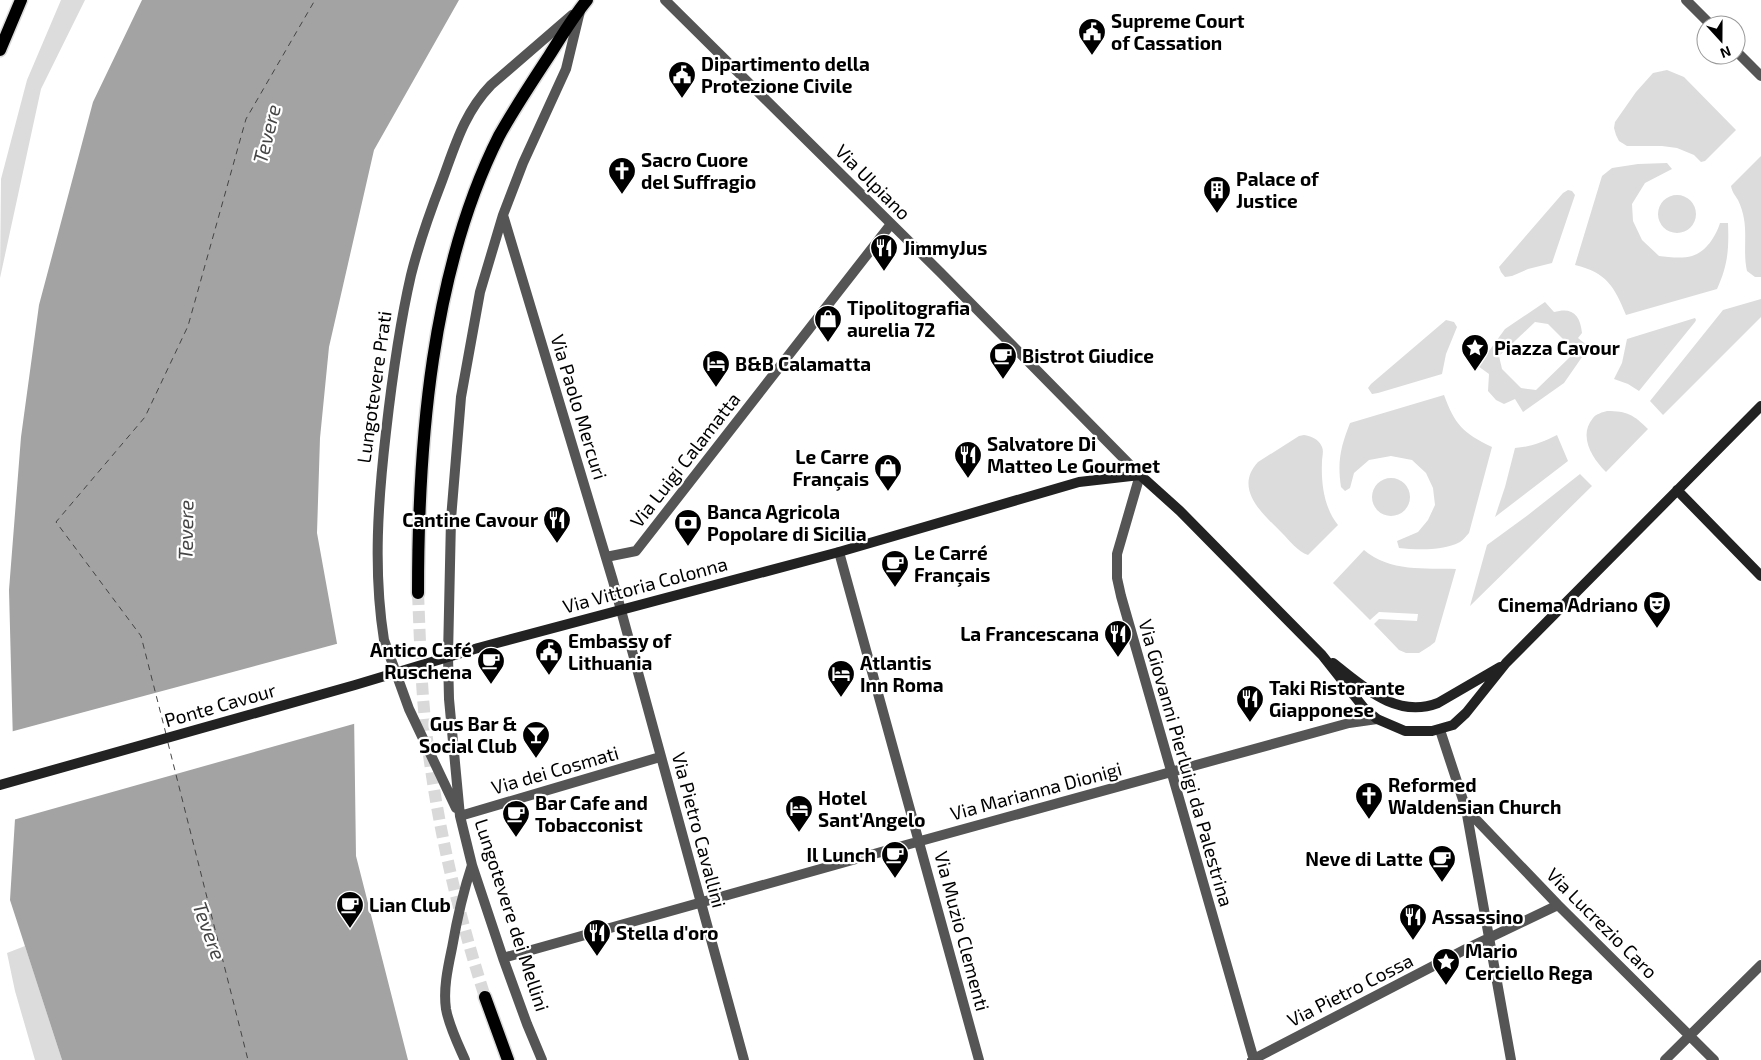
<svg xmlns="http://www.w3.org/2000/svg" width="1761" height="1060" viewBox="0 0 1761 1060" font-family="'Exo 2',sans-serif">
<style>
.green{fill:#dcdcdc;fill-rule:evenodd}
.water{fill:#a3a3a3}
.pier{fill:#fff}
.lines{fill:none;stroke-linecap:round;stroke-linejoin:round}
.ferry{stroke:#444;stroke-width:1;stroke-dasharray:6 5;stroke-linecap:butt}
.primary-tunnel{stroke:#d9d9d9;stroke-width:12;stroke-dasharray:12 6;stroke-linecap:butt}
.primary-casing{stroke:#dbdbdb;stroke-width:15}
.street{stroke:#555;stroke-width:10}
.secondary{stroke:#222;stroke-width:10}
.primary{stroke:#000;stroke-width:12}
.labels{text-anchor:middle;stroke-width:4.5;stroke-linejoin:round;paint-order:stroke}
.poi-label{font-size:19px;font-weight:bold;fill:#000;stroke:#fff;text-anchor:start}
.street-label{font-size:19px;fill:#000;stroke:#fff}
.water-label{font-size:20px;font-style:italic;fill:#444;stroke:#fff}
</style>
<rect width="100%" height="100%" fill="#fff"/>
<!-- green -->
<path class="green" d="M61 0H85L41 89 0 278 1 179 27 80Z
M1667 70 1684 77 1736 130 1705 161 1701 162 1694 155 1677 148 1662 146H1627L1619 141 1616 135 1614 128 1615 122 1636 92 1653 73Z
M1761 156V277H1755L1747 271C1743 254 1747 236 1744 219 1743 213 1741 206 1738 200 1735 195 1732 192 1731 186Z
M1667 163 1672 169 1645 183 1632 204 1633 221 1642 240 1659 256C1668 257 1682 259 1692 256 1706 252 1716 236 1720 223H1728C1729 249 1728 265 1717 289L1626 315C1614 286 1607 273 1575 265L1602 176 1612 168 1638 164Z
M1568 190 1572 191 1575 195 1552 263 1528 269 1512 276 1505 277 1501 272 1499 267 1563 193Z
M1658 214a19 19 0 1 1 38 0a19 19 0 1 1-38 0Z
M1761 299V317L1663 415 1650 401 1723 310Z
M1545 302 1554 312C1572 307 1580 314 1582 333L1578 338 1589 347 1564 383 1523 412 1515 399 1504 404 1496 400 1488 391 1489 374 1478 366 1505 329ZM1535 322 1548 324 1567 343 1570 357 1536 390 1521 388 1502 369 1499 356Z
M1695 318 1696 320 1695 322 1639 391 1628 384 1614 379 1622 363 1627 339Z
M1446 320 1454 322 1457 327 1446 354 1442 374 1378 393 1372 394 1368 388 1371 384Z
M1444 395C1455 425 1463 433 1492 447L1469 533C1466 536 1463 540 1460 542 1443 551 1417 550 1399 548L1397 541 1418 532 1428 520 1435 505 1433 488 1426 473 1412 460 1391 456 1369 460 1354 473 1350 488 1345 491 1341 487C1337 461 1341 446 1350 423Z
M1607 411C1627 411 1634 415 1648 429L1606 472C1592 458 1578 436 1593 418 1596 414 1603 412 1607 411Z
M1304 435C1311 436 1319 439 1322 447 1324 451 1322 457 1322 462 1321 483 1324 508 1338 525L1308 555C1298 552 1289 540 1282 533 1263 514 1233 489 1258 462L1299 436Z
M1557 435 1568 461 1495 517 1505 487 1515 448C1531 447 1543 442 1557 435Z
M1580 474 1592 486 1470 606 1487 545 1528 515Z
M1372 497a19 19 0 1 1 38 0a19 19 0 1 1-38 0Z
M1364 550C1389 572 1426 568 1456 569L1435 642 1430 646 1419 653H1406L1399 650 1374 624 1379 619 1417 621 1418 614 1379 612 1370 620 1333 583Z
M25 946 62 1060H35L15 991 7 953Z"/>
<!-- water -->
<path class="water" d="M142 0H459L374 150 329 347 320 438 317 533 338 649 354 712 356 856 408 1060H62L10 900 15 819 9 590 21 437 39 305 93 102Z"/>
<!-- pier -->
<path class="pier" d="M340 643 357 711V723L13 820 10 732Z"/>
<g class="lines">
<!-- ferry -->
<path class="ferry" d="M166 734 141 636 56 522 145 417 188 326 246 119 315 0
M168 743 248 1060"/>
<!-- primary-tunnel -->
<path class="primary-tunnel" d="M418 593C420 639 421 685 426 730 436 821 457 910 485 997"/>
<defs>
<path id="primary" d="M0 50 21 0
M418 593C418 444 431 271 499 136 514 109 532 82 549 56 561 37 573 17 587 0
M485 997 508 1060"/>
</defs>
<!-- primary casing -->
<use href="#primary" class="primary-casing"/>
<!-- street -->
<path class="street" d="M665 0 940 272 1140 475 1117 554V578L1121 596 1254 1060
M1686 0 1711 25
M1736 51 1761 76
M503 215 613 581 744 1060
M839 552 979 1060
M606 557 636 551 891 224
M1440 730 1466 809 1511 1060
M456 808 409 709 384 640C373 571 378 501 386 432 392 379 399 327 411 275 419 243 430 212 442 181 455 146 464 113 491 85L572 15
M1466 809 1558 905 1714 1060
M460 816 660 757
M503 958 906 845 1349 723 1377 719
M465 1060C458 1044 449 1026 446 1009 443 989 448 967 452 948 457 919 463 892 472 865
M542 1060 527 1024 503 958 472 865 460 816 449 699 448 656 451 519 461 397 480 292 503 215 523 163 566 69 580 11
M1252 1060 1468 948 1558 905
M1665 1060 1761 965"/>
<!-- secondary -->
<path class="secondary" d="M1677 490 1761 576
M1333 663C1364 687 1396 719 1438 703L1500 667
M0 785 355 685 478 648 839 552 1079 482 1140 475 1180 511 1322 655 1364 708 1377 719 1405 731H1432L1453 725 1466 713 1506 663 1761 406"/>
<!-- primary -->
<use href="#primary" class="primary"/>
</g>
<!-- icons -->
<defs>
<symbol id="civic-pin" viewBox="-11 -11 22 30"><path d="M0 17L-7.5 6A9.5 9.5 0 1 1 7.5 6Z" fill="#000" stroke="#fff"/><path d="M-.6-6.5H3V-4.5H.6V-3L4-1V1h2V6H-6V1h2V-1L-.6-3ZM-1.2 2.5V6h2.4V2.5Z" fill="#fff"/></symbol>
<symbol id="church-pin" viewBox="-11 -11 22 30"><path d="M0 17L-7.5 6A9.5 9.5 0 1 1 7.5 6Z" fill="#000" stroke="#fff"/><path d="M-1.2-6h2.4v3.5h3.3v2.4h-3.3V6h-2.4V-.1h-3.3v-2.4h3.3Z" fill="#fff"/></symbol>
<symbol id="building-pin" viewBox="-11 -11 22 30"><path d="M0 17L-7.5 6A9.5 9.5 0 1 1 7.5 6Z" fill="#000" stroke="#fff"/><path d="M-4-6H4V6H1V3H-1V6H-4ZM-2.5-4.3h1.7v1.8h-1.7ZM.8-4.3h1.7v1.8H.8ZM-2.5-1h1.7V.8h-1.7ZM.8-1h1.7V.8H.8Z" fill="#fff"/></symbol>
<symbol id="restaurant-pin" viewBox="-11 -11 22 30"><path d="M0 17L-7.5 6A9.5 9.5 0 1 1 7.5 6Z" fill="#000" stroke="#fff"/><path d="M-5-6h1v4h1v-4h1v4h1v-4h1v5L-1.5 .5V6h-2V.5L-5-1ZM5-6V6H3V1.5H1.5Q1.5-4 5-6Z" fill="#fff"/></symbol>
<symbol id="shop-pin" viewBox="-11 -11 22 30"><path d="M0 17L-7.5 6A9.5 9.5 0 1 1 7.5 6Z" fill="#000" stroke="#fff"/><path d="M-5-2.5h2.3a2.7 3.5 0 0 1 5.4 0H5L5.5 6h-11ZM-1.5-2.5h3a1.5 2.3 0 0 0-3 0Z" fill="#fff"/></symbol>
<symbol id="sight-pin" viewBox="-11 -11 22 30"><path d="M0 17L-7.5 6A9.5 9.5 0 1 1 7.5 6Z" fill="#000" stroke="#fff"/><path d="M0-6L1.8-2.2L6-1.7L2.9 1.2L3.7 5.4L0 3.3L-3.7 5.4L-2.9 1.2L-6-1.7L-1.8-2.2Z" fill="#fff"/></symbol>
<symbol id="cafe-pin" viewBox="-11 -11 22 30"><path d="M0 17L-7.5 6A9.5 9.5 0 1 1 7.5 6Z" fill="#000" stroke="#fff"/><path d="M-5.5-4.5H6V0H3Q3 3.5 0 3.5H-2.5Q-5.5 3.5-5.5 0ZM3-3.2v2h1.7v-2ZM-6 4.5H4V6H-6Z" fill="#fff"/></symbol>
<symbol id="hotel-pin" viewBox="-11 -11 22 30"><path d="M0 17L-7.5 6A9.5 9.5 0 1 1 7.5 6Z" fill="#000" stroke="#fff"/><path d="M-6-4.5h1.5V1H6V5H4.5V3h-9V5H-6ZM-4 0a1.8 1.8 0 1 1 3.6 0ZM.5 0V-2.5h3Q6-2.5 6 0Z" fill="#fff"/></symbol>
<symbol id="bank-pin" viewBox="-11 -11 22 30"><path d="M0 17L-7.5 6A9.5 9.5 0 1 1 7.5 6Z" fill="#000" stroke="#fff"/><path d="M-6-4H6V4H-6ZM0-2.3a2.3 2.3 0 1 0 0 4.6a2.3 2.3 0 1 0 0-4.6Z" fill="#fff"/></symbol>
<symbol id="theatre-pin" viewBox="-11 -11 22 30"><path d="M0 17L-7.5 6A9.5 9.5 0 1 1 7.5 6Z" fill="#000" stroke="#fff"/><path d="M-5-5.5Q0-4 5-5.5V0Q5 5 0 6Q-5 5-5 0ZM-3.3-2.5H-1v1.5H-3.3ZM1-2.5H3.3v1.5H1ZM-2.8 1Q0 5.5 2.8 1Z" fill="#fff"/></symbol>
<symbol id="bar-pin" viewBox="-11 -11 22 30"><path d="M0 17L-7.5 6A9.5 9.5 0 1 1 7.5 6Z" fill="#000" stroke="#fff"/><path d="M-6-5H6L.8 .8V4.5H3.5V6h-7V4.5H-.8V.8Z" fill="#fff"/></symbol>
</defs>
<g fill-rule="evenodd">
<use href="#civic-pin" x="1076" y="16" width="32" height="43"/>
<use href="#civic-pin" x="666" y="59" width="32" height="43"/>
<use href="#church-pin" x="606" y="155" width="32" height="43"/>
<use href="#building-pin" x="1201" y="174" width="32" height="43"/>
<use href="#restaurant-pin" x="868" y="232" width="32" height="43"/>
<use href="#shop-pin" x="812" y="303" width="32" height="43"/>
<use href="#sight-pin" x="1459" y="332" width="32" height="43"/>
<use href="#cafe-pin" x="987" y="340" width="32" height="43"/>
<use href="#hotel-pin" x="700" y="348" width="32" height="43"/>
<use href="#restaurant-pin" x="952" y="439" width="32" height="43"/>
<use href="#shop-pin" x="872" y="452" width="32" height="43"/>
<use href="#restaurant-pin" x="541" y="504" width="32" height="43"/>
<use href="#bank-pin" x="672" y="507" width="32" height="43"/>
<use href="#cafe-pin" x="879" y="548" width="32" height="43"/>
<use href="#theatre-pin" x="1641" y="589" width="32" height="43"/>
<use href="#restaurant-pin" x="1102" y="618" width="32" height="43"/>
<use href="#civic-pin" x="533" y="636" width="32" height="43"/>
<use href="#cafe-pin" x="475" y="645" width="32" height="43"/>
<use href="#hotel-pin" x="825" y="658" width="32" height="43"/>
<use href="#restaurant-pin" x="1234" y="683" width="32" height="43"/>
<use href="#bar-pin" x="520" y="719" width="32" height="43"/>
<use href="#church-pin" x="1353" y="780" width="32" height="43"/>
<use href="#hotel-pin" x="783" y="793" width="32" height="43"/>
<use href="#cafe-pin" x="500" y="798" width="32" height="43"/>
<use href="#cafe-pin" x="879" y="839" width="32" height="43"/>
<use href="#cafe-pin" x="1426" y="843" width="32" height="43"/>
<use href="#cafe-pin" x="334" y="889" width="32" height="43"/>
<use href="#restaurant-pin" x="1397" y="901" width="32" height="43"/>
<use href="#restaurant-pin" x="581" y="917" width="32" height="43"/>
<use href="#sight-pin" x="1430" y="946" width="32" height="43"/>
</g>
<g class="labels">
<!-- poi labels -->
<g class="poi-label">
<text x="1111" y="28">Supreme Court<tspan x="1111" dy="22">of Cassation</tspan></text>
<text x="701" y="71">Dipartimento della<tspan x="701" dy="22">Protezione Civile</tspan></text>
<text x="641" y="167">Sacro Cuore<tspan x="641" dy="22">del Suffragio</tspan></text>
<text x="1236" y="186">Palace of<tspan x="1236" dy="22">Justice</tspan></text>
<text x="903" y="255">JimmyJus</text>
<text x="847" y="315">Tipolitografia<tspan x="847" dy="22">aurelia 72</tspan></text>
<text x="1494" y="355">Piazza Cavour</text>
<text x="1022" y="363">Bistrot Giudice</text>
<text x="735" y="371">B&amp;B Calamatta</text>
<text x="987" y="451">Salvatore Di<tspan x="987" dy="22">Matteo Le Gourmet</tspan></text>
<text x="869" y="464" text-anchor="end">Le Carre<tspan x="869" dy="22">Français</tspan></text>
<text x="707" y="519">Banca Agricola<tspan x="707" dy="22">Popolare di Sicilia</tspan></text>
<text x="538" y="527" text-anchor="end">Cantine Cavour</text>
<text x="914" y="560">Le Carré<tspan x="914" dy="22">Français</tspan></text>
<text x="1638" y="612" text-anchor="end">Cinema Adriano</text>
<text x="1099" y="641" text-anchor="end">La Francescana</text>
<text x="568" y="648">Embassy of<tspan x="568" dy="22">Lithuania</tspan></text>
<text x="472" y="657" text-anchor="end">Antico Café<tspan x="472" dy="22">Ruschena</tspan></text>
<text x="860" y="670">Atlantis<tspan x="860" dy="22">Inn Roma</tspan></text>
<text x="1269" y="695">Taki Ristorante<tspan x="1269" dy="22">Giapponese</tspan></text>
<text x="517" y="731" text-anchor="end">Gus Bar &amp;<tspan x="517" dy="22">Social Club</tspan></text>
<text x="1388" y="792">Reformed<tspan x="1388" dy="22">Waldensian Church</tspan></text>
<text x="818" y="805">Hotel<tspan x="818" dy="22">Sant'Angelo</tspan></text>
<text x="535" y="810">Bar Cafe and<tspan x="535" dy="22">Tobacconist</tspan></text>
<text x="876" y="862" text-anchor="end">Il Lunch</text>
<text x="1423" y="866" text-anchor="end">Neve di Latte</text>
<text x="369" y="912">Lian Club</text>
<text x="1432" y="924">Assassino</text>
<text x="616" y="940">Stella d'oro</text>
<text x="1465" y="958">Mario<tspan x="1465" dy="22">Cerciello Rega</tspan></text>
</g>
<!-- street labels -->
<g class="street-label">
<text transform="translate(873 182) rotate(45)" y="7">Via Ulpiano</text>
<text transform="translate(374 387) rotate(-82)" y="7">Lungotevere Prati</text>
<text transform="translate(579 407) rotate(73)" y="7">Via Paolo Mercuri</text>
<text transform="translate(685 460) rotate(-52)" y="7">Via Luigi Calamatta</text>
<text transform="translate(645 585) rotate(-15)" y="7">Via Vittoria Colonna</text>
<text transform="translate(220 705) rotate(-16)" y="7">Ponte Cavour</text>
<text transform="translate(1186 763) rotate(74)" y="7">Via Giovanni Pierluigi da Palestrina</text>
<text transform="translate(555 770) rotate(-16)" y="7">Via dei Cosmati</text>
<text transform="translate(1036 791) rotate(-15)" y="7">Via Marianna Dionigi</text>
<text transform="translate(699 830) rotate(75)" y="7">Via Pietro Cavallini</text>
<text transform="translate(512 915) rotate(72)" y="7">Lungotevere dei Mellini</text>
<text transform="translate(1602 923) rotate(45)" y="7">Via Lucrezio Caro</text>
<text transform="translate(962 931) rotate(75)" y="7">Via Muzio Clementi</text>
<text transform="translate(1350 990) rotate(-27)" y="7">Via Pietro Cossa</text>
</g>
<!-- water labels -->
<g class="water-label">
<text transform="translate(267 134) rotate(-76)" y="7">Tevere</text>
<text transform="translate(186 530) rotate(-89)" y="7">Tevere</text>
<text transform="translate(209 931) rotate(70)" y="7">Tevere</text>
</g>
</g>
<!-- north arrow -->
<g transform="translate(1721 40) rotate(159)"><circle r="24" fill="#ffffff" stroke="#999999"/>
<path d="M0-4L9 19L0 12L-9 19Z" fill="#000000"/>
<text y="-8" font-size="14" font-weight="bold" text-anchor="middle" fill="#000000">N</text>
</g>
</svg>
